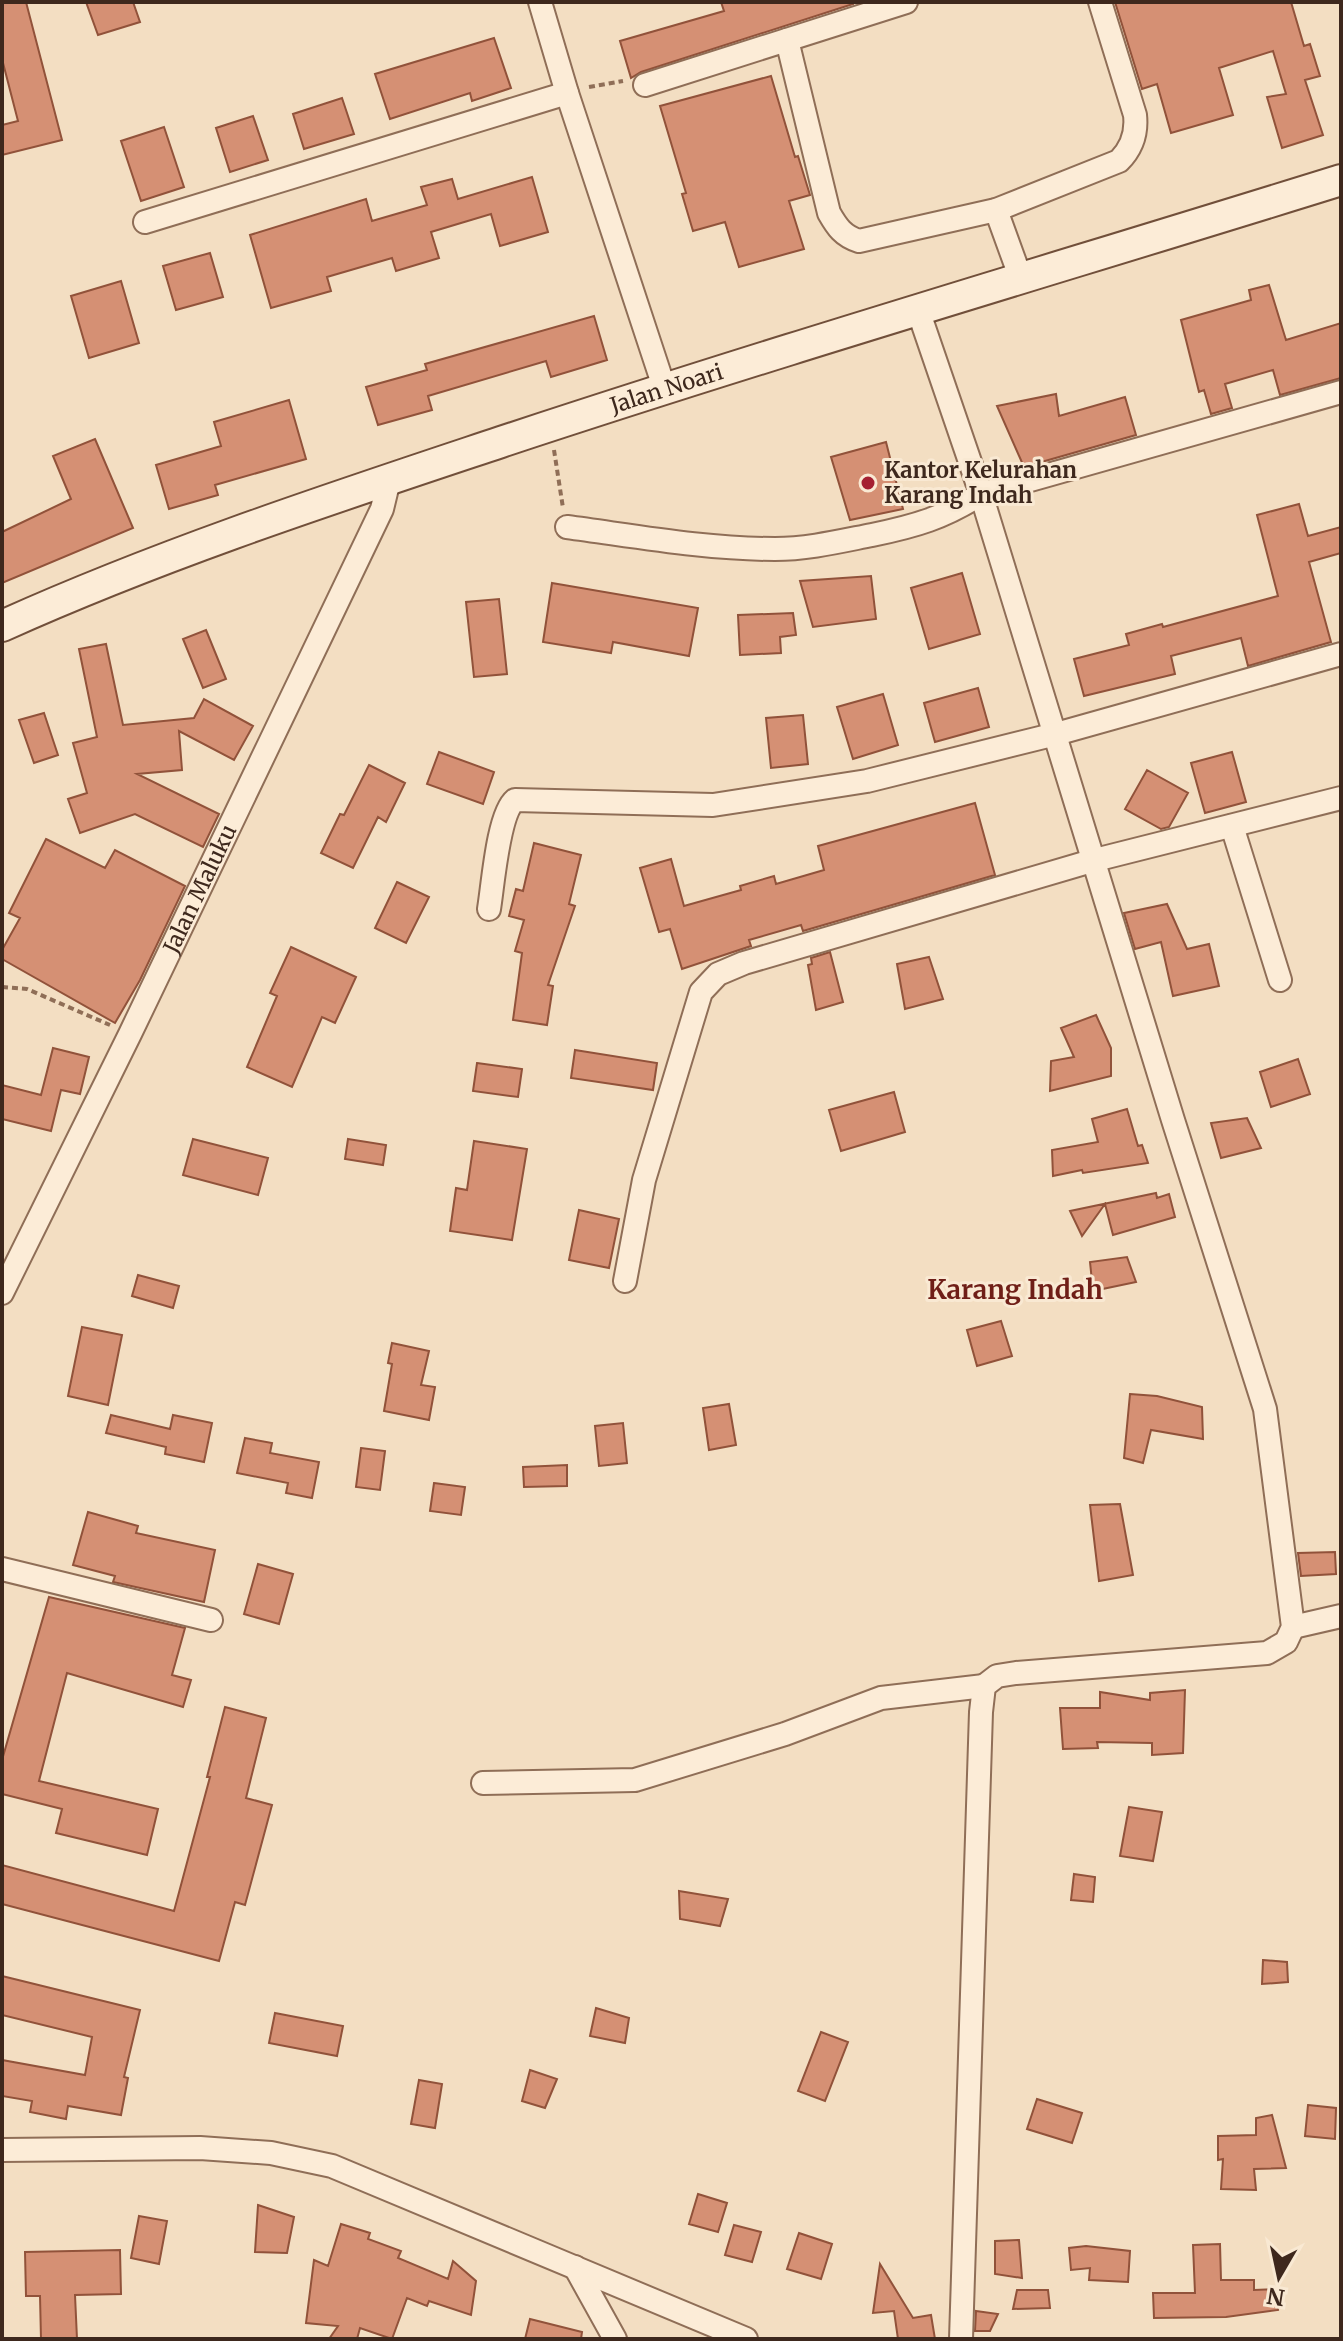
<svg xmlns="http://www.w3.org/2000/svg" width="1343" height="2341" viewBox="0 0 1343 2341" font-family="Merriweather,serif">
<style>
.building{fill:#d59074;stroke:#91523a;stroke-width:2}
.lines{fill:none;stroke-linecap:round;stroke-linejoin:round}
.street-casing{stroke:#8f6e57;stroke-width:26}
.secondary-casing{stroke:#714f3a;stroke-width:34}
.path{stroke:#8f6e57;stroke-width:4;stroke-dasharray:6 4;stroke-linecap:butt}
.street{stroke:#fcecd7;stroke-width:22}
.secondary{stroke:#fcecd7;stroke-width:30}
.poi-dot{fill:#a52032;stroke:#f9e9d3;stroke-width:3}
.labels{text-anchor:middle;stroke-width:6;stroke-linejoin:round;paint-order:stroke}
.street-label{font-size:22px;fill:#3e281d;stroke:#f9e9d3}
.poi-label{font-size:22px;font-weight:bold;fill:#3e281d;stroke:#f9e9d3;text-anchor:start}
.quarter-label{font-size:26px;font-weight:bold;fill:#6f1e17;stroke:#f9e9d3}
</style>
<rect width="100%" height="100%" fill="#f3dec2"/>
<!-- building -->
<path class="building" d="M2 2H26L62 140 2 155V125L18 121 2 59Z
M86 2H133L140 22 98 35Z
M721 2H853V4L641 72 631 78 620 41 724 11Z
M1115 2H1291L1304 46 1310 44 1320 76 1305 80 1323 135 1282 148 1267 97 1286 94 1273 51 1219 68 1233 115 1171 133 1157 84 1142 89Z
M494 38 511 88 472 101 470 93 390 119 375 74Z
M771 76 795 157 798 156 810 195 789 201 804 249 739 267 725 222 693 231 682 194 686 193 660 106Z
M342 98 354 134 304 149 293 114Z
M253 116 268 160 230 172 216 128Z
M164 127 184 187 141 201 121 141Z
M532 177 548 232 500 246 491 214 431 232 439 258 396 271 392 258 327 277 331 291 271 308 250 235 366 199 372 221 427 205 421 187 452 179 458 199Z
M210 253 223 297 176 310 163 266Z
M121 281 139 343 89 358 71 296Z
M1269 285 1286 340 1341 323V378L1280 395 1273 370 1225 384 1232 408 1211 414 1204 390 1199 392 1181 320 1251 300 1249 290Z
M594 316 607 360 551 377 546 361 428 396 432 410 378 425 366 387 427 370 425 364Z
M1056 394 1059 416 1125 397 1136 435 1024 467 997 406Z
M289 400 306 459 215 485 218 495 169 509 156 465 221 446 214 422Z
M95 439 133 528 2 583V532L71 499 53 456Z
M886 442 903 509 850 520 831 457Z
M1299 504 1308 536 1341 527V553L1309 562 1331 642 1248 666 1241 638 1171 656 1175 674 1084 696 1074 659 1129 645 1126 634 1162 624 1163 627 1278 596 1257 515Z
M962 573 980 634 929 649 911 588Z
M871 576 876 619 813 627 800 581Z
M552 583 698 608 689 656 613 642 611 653 543 642Z
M499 599 507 674 474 677 466 602Z
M793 613 796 635 780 637 781 653 740 655 738 615Z
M206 630 226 679 203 688 183 639Z
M106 644 123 725 194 718 204 699 253 726 234 760 179 731 182 770 137 774 219 814 203 847 135 814 80 833 68 799 87 793 73 743 97 737 79 649Z
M978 688 989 727 935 742 924 703Z
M883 694 898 745 853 759 837 707Z
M44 713 58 755 34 763 19 720Z
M803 715 808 764 771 768 766 718Z
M439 752 494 772 483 804 427 784Z
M1232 752 1246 802 1205 813 1191 763Z
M369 765 405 783 386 822 378 817 353 868 321 853 340 814 344 815Z
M1147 770 1188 793 1169 827 1161 829 1125 809Z
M975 803 995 875 803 931 801 925 749 940 751 946 682 969 670 929 659 932 640 868 671 859 684 906 741 890 740 886 774 876 776 884 824 870 818 846Z
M46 839 105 868 115 850 185 886 140 980 115 1023 2 959V950L20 918 9 913Z
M534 843 581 855 569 904 575 906 548 985 553 986 547 1025 513 1020 522 953 515 951 524 920 509 916 516 889 523 891Z
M397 882 429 897 406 943 375 928Z
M1167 904 1187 949 1209 944 1219 986 1173 996 1161 942 1135 949 1124 913Z
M291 947 356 977 335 1023 322 1017 292 1087 247 1067 277 996 270 993Z
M830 952 843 1002 816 1010 808 965 812 964 811 958Z
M929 957 943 999 905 1009 897 964Z
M1096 1015 1111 1048V1076L1050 1091 1051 1061 1074 1057 1061 1028Z
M53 1048 89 1057 80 1094 61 1090 51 1131 2 1119V1085L41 1095Z
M575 1050 657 1063 653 1090 571 1078Z
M1298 1059 1310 1094 1271 1107 1260 1072Z
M477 1063 522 1069 518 1097 473 1091Z
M894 1092 905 1132 841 1151 829 1110Z
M1127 1109 1138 1146 1142 1145 1148 1163 1083 1173 1082 1170 1053 1176 1052 1150 1098 1142 1092 1119Z
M1247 1118 1261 1148 1221 1158 1211 1123Z
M193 1139 268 1158 258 1195 183 1175Z
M348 1139 386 1145 383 1165 345 1159Z
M474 1141 527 1149 512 1240 450 1231 456 1188 467 1190Z
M1156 1193 1157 1198 1169 1194 1175 1217 1113 1235 1105 1204 1082 1236 1070 1211Z
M579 1210 619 1219 609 1268 569 1260Z
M1127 1257 1136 1282 1093 1291 1090 1262Z
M138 1275 179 1286 173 1308 132 1296Z
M1001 1321 1012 1356 977 1366 967 1330Z
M82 1327 122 1335 108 1405 68 1396Z
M392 1343 429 1351 421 1385 435 1387 429 1420 384 1411 392 1364 388 1363Z
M1130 1394 1157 1396 1202 1407 1203 1439 1151 1430 1143 1463 1124 1458Z
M729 1404 736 1445 709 1450 703 1408Z
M111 1415 170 1429 173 1415 212 1423 204 1462 165 1454 166 1447 106 1433Z
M623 1423 627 1463 599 1466 595 1426Z
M245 1438 272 1443 270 1453 319 1462 312 1498 286 1493 288 1483 237 1473Z
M361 1448 385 1451 380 1490 356 1487Z
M567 1465V1486L524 1487 523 1467Z
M434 1483 465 1487 461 1515 430 1511Z
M1120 1504 1133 1575 1099 1581 1090 1505Z
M88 1512 138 1526 136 1533 215 1550 204 1602 113 1582 115 1576 73 1565Z
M1335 1552 1336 1574 1301 1576 1298 1553Z
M258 1564 293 1574 279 1624 244 1614Z
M49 1597 185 1628 172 1675 191 1680 183 1707 67 1673 39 1781 158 1809 147 1855 56 1833 62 1809 2 1794V1760Z
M1185 1690 1183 1753 1152 1755V1743L1097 1742 1098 1748 1063 1749 1060 1708H1100V1692L1150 1700V1693Z
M225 1707 266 1718 246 1798 272 1805 245 1905 235 1902 219 1961 2 1904V1865L174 1911 210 1777H207Z
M1129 1807 1162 1812 1153 1861 1120 1856Z
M1074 1874 1095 1877 1093 1902 1071 1900Z
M679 1891 728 1899 720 1926 680 1919Z
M1263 1960 1287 1962 1288 1982 1262 1984Z
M2 1976 140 2010 124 2077 128 2078 121 2115 68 2106 66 2119 30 2112 32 2101 2 2096V2060L85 2075 92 2037 2 2015Z
M596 2008 629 2018 625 2043 590 2036Z
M275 2013 343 2026 337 2056 269 2043Z
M821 2032 848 2042 825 2101 798 2091Z
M530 2070 557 2079 545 2108 522 2101Z
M419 2080 442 2084 435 2128 411 2124Z
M1037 2099 1082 2113 1072 2143 1027 2129Z
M1308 2105 1336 2108 1335 2139 1305 2136Z
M1272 2115 1286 2168 1254 2169 1256 2190 1221 2189 1223 2159 1218 2160V2136L1256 2135V2118Z
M698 2194 727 2203 718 2232 689 2224Z
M258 2205 294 2217 287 2253 255 2252Z
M139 2216 167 2221 159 2264 131 2258Z
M341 2224 370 2233 368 2239 401 2251 398 2258 448 2279 453 2261 476 2281 471 2315 429 2301 427 2306 407 2298 392 2339 360 2328 357 2339H329L338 2326 306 2323 314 2260 328 2266Z
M734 2225 761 2232 752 2262 725 2255Z
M799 2233 832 2244 821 2279 787 2269Z
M1019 2240 1022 2278 995 2274V2241Z
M1220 2244 1221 2280H1254V2290L1275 2289 1278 2310 1226 2317 1154 2318 1153 2293H1195L1193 2245Z
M1086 2246 1130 2251 1128 2282 1089 2280 1090 2268 1071 2270 1069 2248Z
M120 2250 121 2294 75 2295 77 2339H41L40 2296H26L25 2252Z
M880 2264 913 2318 931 2315 935 2339H898L894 2311 873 2313Z
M1017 2290H1048L1050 2308 1013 2309Z
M976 2311 998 2314 990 2331H975Z
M530 2319 582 2332 581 2339H525Z"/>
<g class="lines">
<defs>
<g id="street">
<path d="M540 2 567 93 664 387"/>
<path d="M787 40 829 213C837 227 843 236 859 241L996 210 1119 161C1132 148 1137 133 1135 115L1100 2"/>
<path d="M645 85 906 2"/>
<path d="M996 210 1021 279"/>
<path d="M145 222 567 93"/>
<path d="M918 310 981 494 1173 1120 1265 1409 1293 1627 1286 1642 1267 1653 1016 1673 997 1676 984 1686 981 1712 961 2339"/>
<path d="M567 527C635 536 706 549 775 549 808 549 841 541 872 535 916 526 943 518 981 494L1341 392"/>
<path d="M1232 826 1280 980"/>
<path d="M489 909C493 885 498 814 515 800L713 805 867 781 1056 734 1341 654"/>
<path d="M625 1281 644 1180 701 992 718 974 744 963 1095 860 1341 798"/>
<path id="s1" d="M2 1293 130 1034 382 509 389 480"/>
<path d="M2 1569 211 1620"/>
<path d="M1293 1627 1341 1616"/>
<path d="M483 1783 635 1780 785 1734 881 1698 984 1686"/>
<path d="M2 2150 200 2148 271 2153 332 2166 746 2339"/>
<path d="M575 2267 615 2339"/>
</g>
<g id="secondary">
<path id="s2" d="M2 626C164 553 333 498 501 442 779 350 1061 267 1341 180"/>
</g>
</defs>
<!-- street casing -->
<use href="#street" class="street-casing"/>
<!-- secondary casing -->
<use href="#secondary" class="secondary-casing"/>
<!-- path -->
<path class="path" d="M589 87 623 81
M554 450 563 508
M2 987 27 989 110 1025"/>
<!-- street -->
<use href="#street" class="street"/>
<!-- secondary -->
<use href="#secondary" class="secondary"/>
</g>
<!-- markers -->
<circle class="poi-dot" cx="868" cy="483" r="8"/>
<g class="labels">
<!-- street labels -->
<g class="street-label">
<text dy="8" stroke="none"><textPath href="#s2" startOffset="706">Jalan Noari</textPath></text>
<text dy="8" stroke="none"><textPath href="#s1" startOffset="450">Jalan Maluku</textPath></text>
</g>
<!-- poi labels -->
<g class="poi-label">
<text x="884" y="478">Kantor Kelurahan<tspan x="884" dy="25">Karang Indah</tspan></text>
</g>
<!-- quarter labels -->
<g class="quarter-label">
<text x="1015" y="1299">Karang Indah</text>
</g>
</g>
<!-- border -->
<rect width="1343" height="2341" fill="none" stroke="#3e281d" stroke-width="8"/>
<!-- north arrow -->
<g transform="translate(1279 2277) rotate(189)" stroke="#f9e9d3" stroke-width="6" paint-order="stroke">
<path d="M0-6L14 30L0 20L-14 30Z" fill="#3e281d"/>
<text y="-12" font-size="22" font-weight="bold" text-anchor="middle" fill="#3e281d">N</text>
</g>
</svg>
